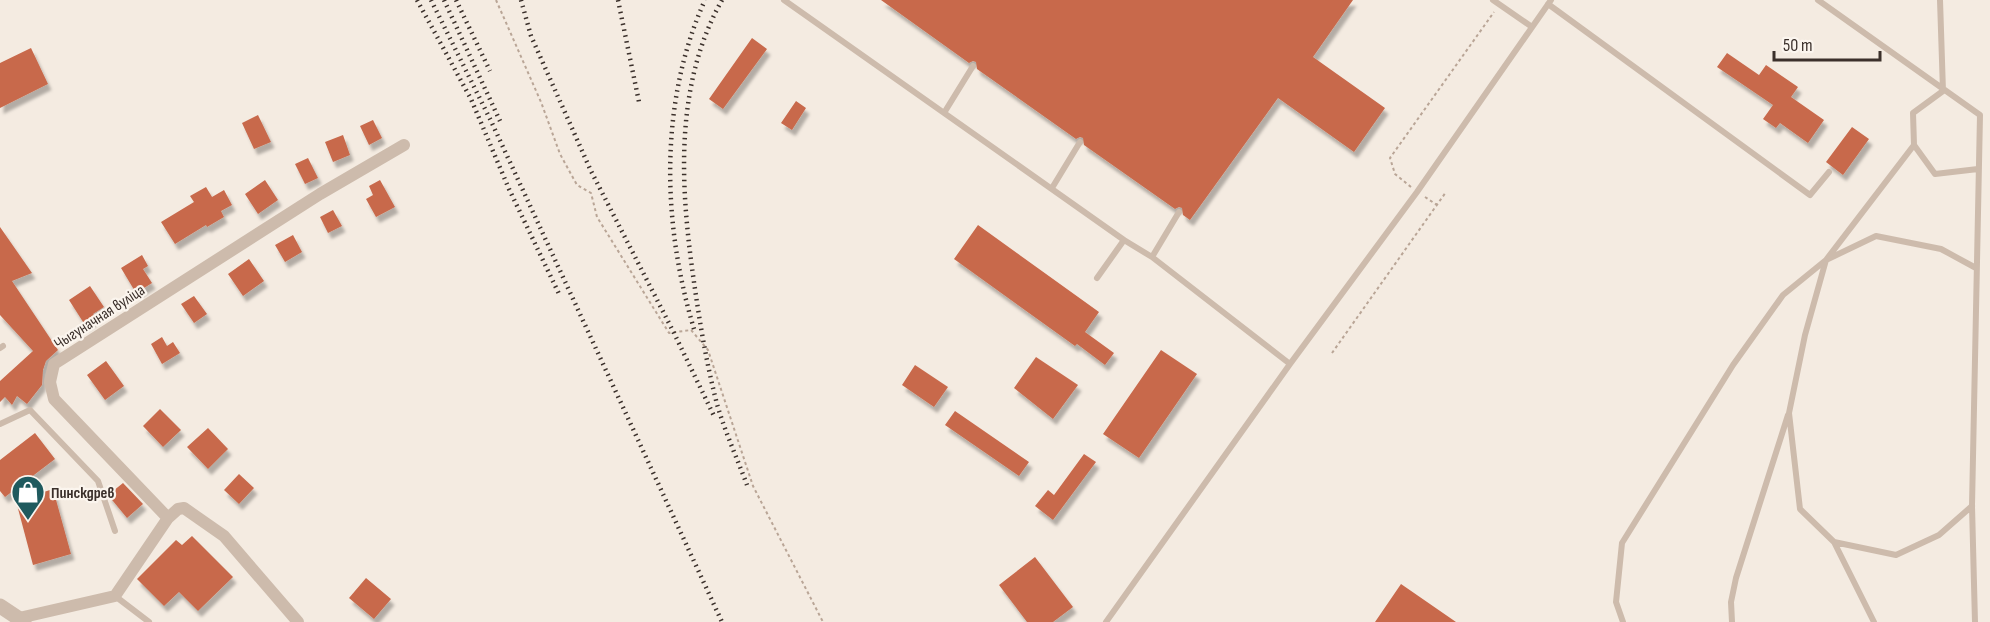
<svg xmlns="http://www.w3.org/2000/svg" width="1990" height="622" viewBox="0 0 1990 622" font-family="'Sofia Sans Condensed',sans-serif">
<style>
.building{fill:#c8694b;filter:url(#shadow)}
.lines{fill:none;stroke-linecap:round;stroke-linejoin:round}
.path{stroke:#b9a596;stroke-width:2;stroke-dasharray:3 3;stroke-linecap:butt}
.service{stroke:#cdbbac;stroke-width:6}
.minor{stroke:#cdbbac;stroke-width:12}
.tertiary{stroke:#cdbbac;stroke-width:15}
.rail{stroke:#3b302b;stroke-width:4.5;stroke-dasharray:1.5 4.5;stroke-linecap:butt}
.labels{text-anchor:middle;stroke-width:4.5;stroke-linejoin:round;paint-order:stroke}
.street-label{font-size:16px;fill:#3b302b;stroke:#fbf5ee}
.poi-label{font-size:16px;font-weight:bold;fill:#3b302b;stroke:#fbf5ee;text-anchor:start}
</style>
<defs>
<filter id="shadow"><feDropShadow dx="3.5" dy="6" stdDeviation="1.5" flood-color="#0004"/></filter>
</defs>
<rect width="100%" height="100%" fill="#f4ebe1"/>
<!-- building -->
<path class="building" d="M881 0H1353L1313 57 1385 108 1354 152 1278 98 1190 220 1183 215 1182 208 1179 207 1175 209 1084 145 1083 138 1080 137 1076 139 977 69 976 62 973 61 969 63Z
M752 38 767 49 723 109 709 99Z
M31 48 48 84 0 108V63Z
M1727 53 1759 75 1766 65 1798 87 1791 97 1824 120 1808 143 1780 123 1776 128 1763 119 1773 105 1717 67Z
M796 101 806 108 792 130 781 123Z
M258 115 271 142 254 149 242 123Z
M373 120 382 138 369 145 360 126Z
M1852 127 1869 139 1843 175 1826 162Z
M343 135 350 155 333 162 325 142Z
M308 158 318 178 305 184 295 164Z
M265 180 278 200 258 214 245 194Z
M380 180 395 207 376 217 366 199 373 195 369 186Z
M206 187 212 197 224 190 232 205 221 211 224 217 207 227 206 225 175 244 161 222 194 202 190 196Z
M333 210 342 226 328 233 320 217Z
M978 225 1099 312 1085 332 1114 353 1105 365 1077 344 1075 346 954 259Z
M0 227 32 273 12 281 58 350 46 361 43 370 42 385 27 404 17 396 12 405 5 397 0 402V381L33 351 0 315Z
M293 235 302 252 285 262 275 245Z
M142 255 148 266 143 269 152 283 136 293 121 268Z
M249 259 264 281 243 296 228 274Z
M90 286 104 307 93 314 96 318 85 325 69 300Z
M194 296 207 314 194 323 181 304Z
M162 337 167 346 173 342 180 353 162 364 151 344Z
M1161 350 1197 374 1139 458 1103 434Z
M1036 357 1078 385 1053 419 1014 388Z
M106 361 124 386 105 400 87 375Z
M915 365 948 387 934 407 902 385Z
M160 409 181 430 163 447 143 426Z
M955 411 1029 462 1019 476 945 425Z
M208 428 228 449 208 469 187 447Z
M35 433 55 459 5 497 0 491V460Z
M1084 454 1096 462 1053 520 1035 506 1048 490 1054 495Z
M239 474 254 488 239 504 224 490Z
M123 483 143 504 127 518 108 495Z
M53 489 71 554 33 565 16 501Z
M192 536 233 577 198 611 179 592 164 606 137 579 176 540 182 545Z
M1035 557 1073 607 1053 622H1027L999 585Z
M366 578 391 599 374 619 349 598Z
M1401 584 1456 622H1375Z"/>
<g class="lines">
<!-- path -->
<path class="path" d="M496 0 541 102 560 154 577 185 591 193 597 217 669 333 691 330 708 350 753 486 823 622
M1411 187 1395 174 1390 158 1494 12
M1425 197 1437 205
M1332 353 1446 192"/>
<!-- service -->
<path class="service" d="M784 0 1124 240 1152 257 1290 364
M1493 0 1532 27
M1818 0 1980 115 1972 506 1975 622
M1940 0 1943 91
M1548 4 1810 195 1829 172
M1943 91 1913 113 1914 145 1935 174 1978 169
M944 113 973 66
M1052 188 1080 142
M1152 257 1179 212
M1097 278 1124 240
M0 348 3 346
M0 424 30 410 98 481 115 531
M1972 506 1939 535 1896 555 1834 542 1800 509 1789 413 1805 335 1826 260 1876 236 1941 249 1976 268
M1834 542 1874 622
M115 596 149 622
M1106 622 1290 364 1417 192 1551 0
M1623 622 1616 602 1622 543 1733 365 1783 295 1826 260 1914 145
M1732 622 1731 602 1736 578 1788 415"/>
<!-- minor -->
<path class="minor" d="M168 518 178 509 184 508 224 536 298 622
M19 618 115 596 168 518 54 399 50 382 54 364 320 194 404 145"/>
<!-- tertiary -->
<path class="tertiary" d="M0 606 24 622"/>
<!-- rail -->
<path class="rail" d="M417 0 471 99 509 189 560 296
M431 0 491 121 722 622
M444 0 500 121
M456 0 490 71
M521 0 531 36 591 171 673 331 715 418
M618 0 639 102
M722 0C675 84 680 182 693 275 699 318 706 362 717 404 725 432 737 458 747 485
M694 329C662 223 659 102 705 0"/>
</g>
<!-- icons -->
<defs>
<symbol id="shop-pin" viewBox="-11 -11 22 30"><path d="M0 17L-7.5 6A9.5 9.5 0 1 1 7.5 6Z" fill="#1f5a5e" stroke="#fbf5ee"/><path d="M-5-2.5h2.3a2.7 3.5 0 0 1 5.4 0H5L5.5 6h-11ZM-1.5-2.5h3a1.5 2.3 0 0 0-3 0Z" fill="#fff"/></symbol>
</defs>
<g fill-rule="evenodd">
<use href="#shop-pin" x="9" y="473" width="38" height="52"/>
</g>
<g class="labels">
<!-- street labels -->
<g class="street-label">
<text transform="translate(99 316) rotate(-33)" y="6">Чыгуначная вуліца</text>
</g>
<!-- poi labels -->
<g class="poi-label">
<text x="51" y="498">Пинскдрев</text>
</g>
</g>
<!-- scale -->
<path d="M1774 51v9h106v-9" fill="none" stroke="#3b302b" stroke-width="3"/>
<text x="1783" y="51" font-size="18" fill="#3b302b" stroke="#fbf5ee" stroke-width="4.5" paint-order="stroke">50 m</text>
</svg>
